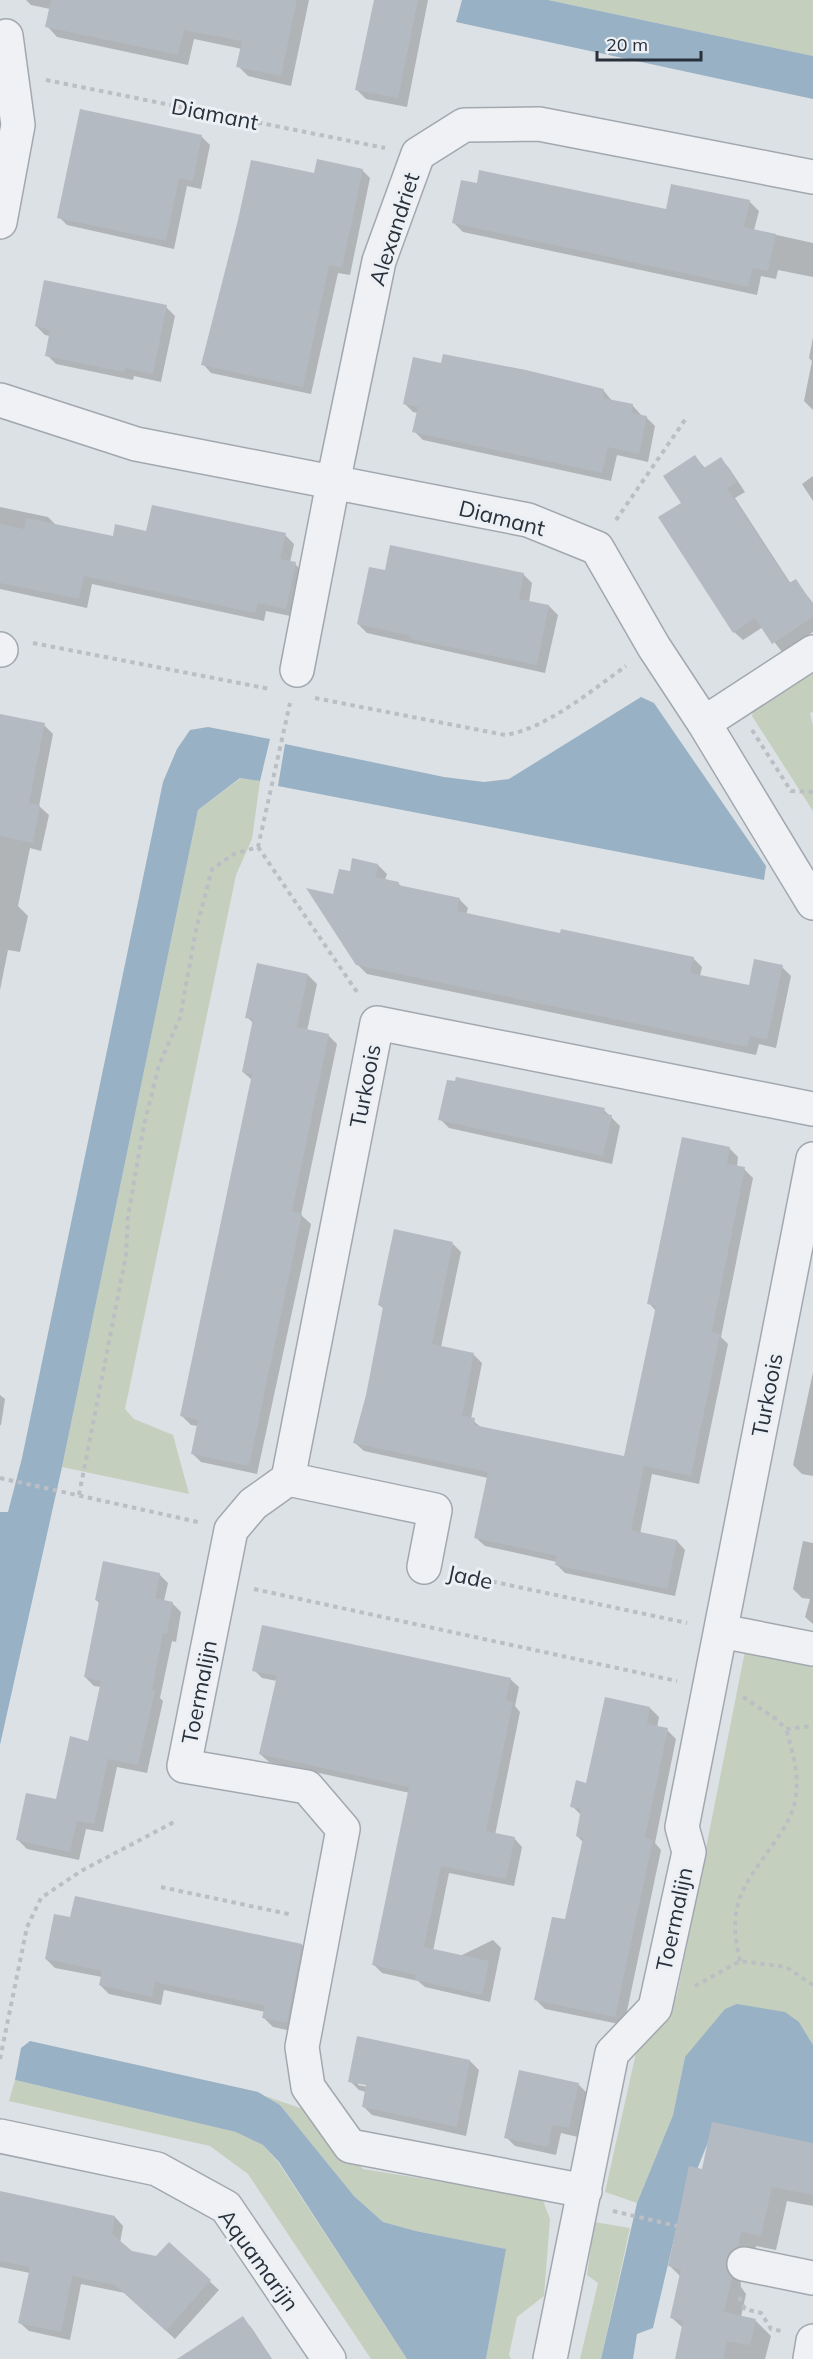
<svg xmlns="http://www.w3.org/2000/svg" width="813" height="2359" viewBox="0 0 813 2359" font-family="Mulish,sans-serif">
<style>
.green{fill:#c4cfbe}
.water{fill:#99b1c4}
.shadow{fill:#0003;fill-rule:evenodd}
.building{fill:#b4bac2}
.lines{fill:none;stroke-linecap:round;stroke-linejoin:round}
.minor-casing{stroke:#a2a8af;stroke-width:36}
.path{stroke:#bbbfc4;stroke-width:4;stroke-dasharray:4.5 4.5;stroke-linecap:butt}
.minor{stroke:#eff1f4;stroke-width:33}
.labels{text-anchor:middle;stroke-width:6;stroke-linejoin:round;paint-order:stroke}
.street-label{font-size:22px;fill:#27303b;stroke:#eceff3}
</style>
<rect width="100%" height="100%" fill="#dce1e5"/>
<!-- green -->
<path class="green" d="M548 0H813V56Z
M813 662V712L810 713 813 725V811L752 716 755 699Z
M241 778 260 781 252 839 236 875 125 1409 134 1419 173 1435 189 1494 62 1467 198 810Z
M747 1641 813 1654V2045L799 2022 685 2057 673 2115 637 2203 605 2192 640 2035 677 1995Z
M15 2080 237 2132 263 2145 278 2162 407 2359H371L248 2174 210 2146 9 2101Z
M265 2096 309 2111 363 2169 542 2198 550 2219 544 2296 517 2317 509 2355 511 2359H486L505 2249 416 2231 383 2222 354 2196 280 2105Z
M594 2222 630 2228 601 2359H580L598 2283 587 2275Z"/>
<!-- water -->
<path class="water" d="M462 0H548L813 56V99L456 22Z
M641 697 654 703 766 866 764 880 278 786 285 744 444 777 484 782 509 779Z
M208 727 270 739 260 781 240 778 198 810 62 1467 0 1745V1512H8L22 1458 163 782 177 749 190 730Z
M737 2004 785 2012 799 2022 813 2045V2145L713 2130 681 2209 653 2328 637 2334 633 2359H601L637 2203 673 2115 685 2057 725 2009Z
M30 2041 258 2092 280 2105 354 2196 383 2222 416 2231 506 2249 486 2359H407L279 2162 263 2145 236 2132 15 2080 21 2048Z"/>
<!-- shadow -->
<path class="shadow" d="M26 0H309L291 86 248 76 238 66 242 49 194 39 188 65 57 37 47 26 50 9 31 5Z
M376 0H428L407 107 366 99 357 90Z
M201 136 210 145 201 189 187 186 174 249 67 225 59 217Z
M362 170 370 178 350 275 338 273 311 394 211 373 203 364 315 175Z
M750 202 759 211 754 230 813 243V277L778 270 776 279 761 276 757 295 463 232 454 223 667 211Z
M166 307 175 316 161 382 134 376 133 380 56 364 47 355 50 336 45 335 36 326Z
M813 337V410L804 401 812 361 809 358Z
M604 391 612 401 633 406 642 416 646 417 655 426 648 462 617 455 611 481 423 440 414 431 418 413 413 412 404 403Z
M695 457 706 469 721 459 729 468 745 492 735 498 791 584 796 581 813 603V632L782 652 763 627 743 640 734 632 683 503Z
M813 476V501L802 484Z
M0 507 48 517 57 526 114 538 148 533 285 535 294 544 290 562 295 564 304 573 295 617 266 611 264 621 92 584 87 608 0 589Z
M386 572 523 574 532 583 529 602 549 606 558 615 545 673 367 633 358 624Z
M44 725 53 734 39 806 49 815 41 851 30 848 18 906 28 916 20 952 8 950 0 990V732Z
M378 865 387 874 385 880 398 883 403 888 459 899 468 908 466 915 561 935 693 958 702 967 700 976 750 987 782 967 791 976 776 1048 759 1044 756 1055 367 974 357 964 334 896 351 873Z
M308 975 317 984 307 1031 328 1035 337 1044 301 1215 311 1224 257 1474 201 1462 192 1453 198 1426 191 1425 182 1416 252 1080 243 1072 254 1024 247 1017Z
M604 1110 620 1126 612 1164 449 1128 440 1119Z
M683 1139 730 1149 738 1157 737 1167 744 1169 753 1178 721 1337 728 1344 699 1484 652 1474 640 1534 677 1541 685 1550 675 1596 565 1573 556 1564 557 1562 485 1546 476 1538 488 1478 364 1451 355 1443 367 1396 384 1309 379 1305 453 1244 461 1252 441 1347 473 1354 482 1363 471 1419 482 1428 626 1458 656 1311 649 1303Z
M813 1372V1476L802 1474 793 1465Z
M0 1395 5 1399 1 1425H0Z
M803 1541 813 1543V1624L805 1617 810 1599 802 1598 793 1589Z
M159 1574 168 1583 164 1601 172 1603 181 1612 176 1642 172 1641 160 1698 163 1701 147 1773 117 1767 103 1832 86 1829 79 1860 27 1849 18 1840 57 1801 89 1742 101 1687 94 1686 85 1677 100 1604 96 1600Z
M254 1670 510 1679 519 1687 515 1706 520 1712 495 1835 514 1838 522 1847 514 1886 449 1873 433 1951 460 1956 493 1940 501 1948 490 2002 425 1987 418 1981 382 1973 374 1965 410 1793 269 1762 260 1754 277 1681 262 1678Z
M650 1708 659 1717 657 1728 667 1730 676 1739 655 1843 661 1850 624 2025 545 2009 536 2000 566 1921 583 1842 577 1836 582 1816 572 1806 587 1784Z
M302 1945 311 1954 296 2032 273 2027 264 2018 265 2012 164 1990 161 2005 109 1994 100 1985 102 1977 55 1968 46 1959Z
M470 2061 479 2070 466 2136 372 2115 363 2106 366 2092 359 2090 350 2081ZM358 2082 373 2085V2088L358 2085Z
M578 2084 587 2093 578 2137 561 2133 556 2155 515 2146 506 2137Z
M813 2145V2206L787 2201 776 2250 756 2246 753 2261 740 2277 741 2287 746 2294 741 2317 755 2320 771 2336 765 2359H677L683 2328 672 2318 681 2277 670 2266 703 2171Z
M0 2193 115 2217 123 2226 120 2243 131 2253 156 2258 169 2244 219 2290 175 2339 125 2293 81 2284 70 2340 29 2331 20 2323 30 2273 0 2267Z
M242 2318 251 2327 272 2359H191Z"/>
<!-- building -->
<path class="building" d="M51 0H297L281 76 236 67 242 41 184 30 178 55 45 27Z
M374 0H418L398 98 355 90Z
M80 109 202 135 193 181 179 178 166 241 57 218Z
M317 159 363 169 342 268 329 265 303 387 201 365 238 220 251 160 314 173Z
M479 170 666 209 671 184 750 200 744 227 776 234 768 271 753 268 748 287 452 223 461 180 477 183Z
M44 280 167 305 153 374 125 368 124 372 45 356 50 330 35 326Z
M443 354 526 370 604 389 603 398 633 404 632 413 647 416 639 454 608 447 602 473 412 432 418 407 403 404 413 357 441 363Z
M695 455 704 468 721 457 737 482 727 488 789 583 796 579 813 605V617L772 644 755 618 733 633 658 517 681 503 663 476Z
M152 505 286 533 280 559 296 562 286 609 258 603 255 613 84 576 79 599 0 583V524L24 529 26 518 113 536 115 524 146 531Z
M390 545 524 573 519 599 549 605 537 665 410 639 411 636 357 624 369 567 385 570Z
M0 714 45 723 29 803 40 805 33 843 0 836Z
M352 858 378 864 376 877 399 882 398 885 460 898 457 911 560 933 561 929 694 957 690 973 749 985 754 959 783 965 767 1040 750 1036 747 1047 356 965 306 888 333 894 339 869 350 871Z
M257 963 308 974 297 1027 329 1034 292 1211 302 1214 249 1466 191 1454 198 1420 180 1416 252 1074 242 1072 253 1019 245 1018Z
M456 1077 605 1108 603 1114 612 1115 603 1156 438 1120 447 1080 455 1081Z
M682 1137 730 1147 727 1164 745 1167 712 1332 720 1334 691 1476 644 1466 631 1530 677 1540 667 1589 555 1565 557 1556 474 1538 488 1472 353 1443 366 1395 383 1307 378 1305 394 1229 453 1242 432 1344 474 1353 462 1416 475 1418 474 1425 624 1456 656 1306 647 1304Z
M103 1561 160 1573 155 1598 173 1602 167 1634 163 1633 152 1690 155 1691 138 1765 108 1759 94 1824 77 1821 70 1852 16 1840 26 1793 56 1799 70 1736 88 1741 101 1681 84 1677 99 1601 95 1600Z
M262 1625 511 1678 506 1700 513 1702 486 1831 515 1837 506 1879 441 1866 424 1947 489 1961 482 1995 415 1980 416 1975 372 1965 409 1787 259 1754 277 1676 252 1671Z
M605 1697 650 1707 647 1724 668 1728 645 1838 653 1840 615 2017 534 2000 552 1917 565 1919 583 1838 576 1836 581 1809 570 1807 576 1780 586 1783Z
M75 1896 302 1944 287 2023 262 2018 265 2006 155 1982 152 1997 99 1985 102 1971 45 1959 54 1914 70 1917Z
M357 2036 470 2060 457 2127 362 2107 366 2085 348 2082Z
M519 2070 579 2083 569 2128 552 2125 548 2147 504 2138Z
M712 2122 813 2143V2195L772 2187 761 2236 741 2232 738 2246 730 2251 726 2260V2269L732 2278 724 2312 756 2319 750 2345 727 2341 723 2359H675L683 2321 670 2318 681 2269 668 2266 689 2166 702 2169Z
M0 2191 115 2216 112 2234 132 2251 156 2256 169 2242 211 2280 166 2331 115 2285 72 2276 61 2332 18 2323 30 2267 0 2261Z
M243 2316 271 2359H177Z"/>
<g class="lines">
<defs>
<path id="minor" d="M0 222 18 125 6 36
M0 400 136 444 528 520 597 548 654 647 704 723 813 903
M0 649 1 650
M297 670 333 483 379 261 418 154 464 125 539 124 813 177
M704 723 813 652
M288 1479 253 1504 231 1530 184 1766 307 1787 343 1829 302 2047 308 2087 350 2146 585 2191
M288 1479 377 1023 813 1109
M288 1479 435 1510 424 1567
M721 1631 813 1649
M0 2136 157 2169 226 2207 329 2359
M744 2264 813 2278
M550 2359 612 2053 655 2008 689 1852 682 1827 813 1159
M810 2359 813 2341"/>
</defs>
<!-- minor casing -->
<use href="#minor" class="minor-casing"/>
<!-- path -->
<path class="path" d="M46 80 385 148
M616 520 687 417
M33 643 270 689
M315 698 505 735C546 729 592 690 626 666
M752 730 791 791 813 792
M258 847 359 995
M0 1478 198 1522
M79 1495 126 1255 128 1216 144 1125 159 1065 180 1018 196 930 212 869 234 854 258 847 290 703
M457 1574 687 1623
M254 1589 677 1681
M743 1697 776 1719 786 1729 813 1726
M161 1887 293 1915
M740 1961C726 1904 743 1887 774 1843 783 1830 792 1817 795 1801 800 1775 793 1754 786 1729
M695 1986 740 1961 786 1967 813 1985
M0 2059 27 1927 41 1898 81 1871 174 1822
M613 2211 677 2226
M739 2297 745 2309 761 2313 771 2329 781 2331 780 2333"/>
<!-- minor -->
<use href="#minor" class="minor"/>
</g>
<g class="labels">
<!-- street labels -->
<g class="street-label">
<text transform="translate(215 114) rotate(11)" y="8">Diamant</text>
<text transform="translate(394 229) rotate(-72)" y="8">Alexandriet</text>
<text transform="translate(502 518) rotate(14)" y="8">Diamant</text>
<text transform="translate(365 1086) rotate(-79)" y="8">Turkoois</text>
<text transform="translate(767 1395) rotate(-79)" y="8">Turkoois</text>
<text transform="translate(470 1577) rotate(12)" y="8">Jade</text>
<text transform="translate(199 1692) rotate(-79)" y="8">Toermalijn</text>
<text transform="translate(674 1919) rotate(-78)" y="8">Toermalijn</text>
<text transform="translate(259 2260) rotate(54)" y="8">Aquamarijn</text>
</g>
</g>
<!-- scale -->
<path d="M597 51v9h104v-9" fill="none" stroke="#27303b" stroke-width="3"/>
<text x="606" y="51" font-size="18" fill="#27303b" stroke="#eceff3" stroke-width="4.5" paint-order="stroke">20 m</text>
</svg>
